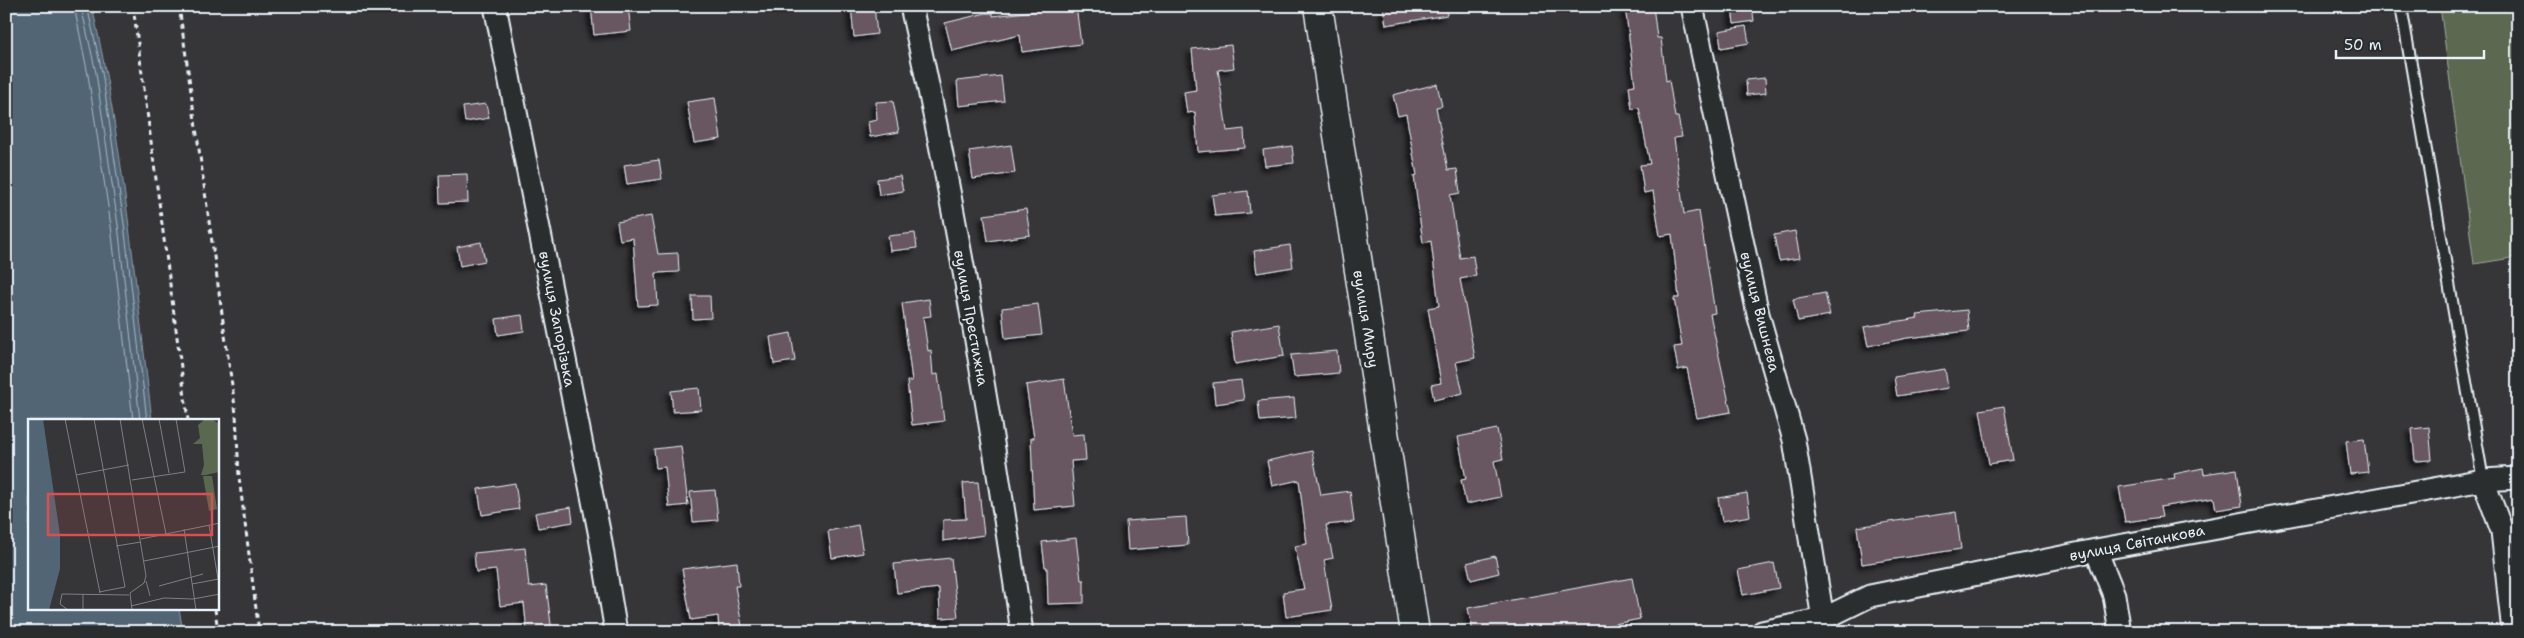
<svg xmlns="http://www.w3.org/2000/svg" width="2524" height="638" viewBox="0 0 2524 638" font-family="'Shantell Sans',sans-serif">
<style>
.green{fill:#5b6850;stroke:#a2aca4}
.water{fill:#516575;stroke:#8d9da9}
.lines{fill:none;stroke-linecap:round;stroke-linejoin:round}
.shore{stroke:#acb9c4;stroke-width:1}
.building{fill:#685760;stroke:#e8f1f8;filter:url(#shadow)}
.lane-casing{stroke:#e8f1f8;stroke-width:14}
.street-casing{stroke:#e8f1f8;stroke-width:25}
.secondary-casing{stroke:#e8f1f8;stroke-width:31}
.path{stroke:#e8f1f8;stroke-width:3;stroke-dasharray:5 4;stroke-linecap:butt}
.lane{stroke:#2a2d2e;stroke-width:10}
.street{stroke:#2a2d2e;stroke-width:21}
.secondary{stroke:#2a2d2e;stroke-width:28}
.labels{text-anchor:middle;stroke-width:5;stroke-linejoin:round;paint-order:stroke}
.street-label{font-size:15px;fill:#e8f1f8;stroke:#2a2d2e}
.inset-road{fill:none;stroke:#7d8085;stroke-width:1}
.view{fill:#da5052;fill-opacity:0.15;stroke:#da5052;stroke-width:2.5}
.inset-edge{fill:none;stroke:#e8f1f8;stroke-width:2.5}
</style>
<defs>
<filter id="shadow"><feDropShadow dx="-4.5" dy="4.5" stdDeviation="2.5" flood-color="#0009"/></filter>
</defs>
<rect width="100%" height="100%" fill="#363538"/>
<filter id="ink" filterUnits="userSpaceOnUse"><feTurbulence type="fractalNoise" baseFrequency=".02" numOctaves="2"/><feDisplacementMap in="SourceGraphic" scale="10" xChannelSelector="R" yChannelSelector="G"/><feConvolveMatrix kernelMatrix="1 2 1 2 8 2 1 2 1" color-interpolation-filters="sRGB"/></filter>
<g filter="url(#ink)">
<!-- green -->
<path class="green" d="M2440 6H2518V257L2474 264Z"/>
<!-- water -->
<path class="water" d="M6 6H92C123 143 135 282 152 420H29V609H179L183 632H6Z"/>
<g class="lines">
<!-- shore -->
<path class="shore" d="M74 6 88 75 111 226 133 420
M81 6 96 73 118 225 140 420
M87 6 102 72 124 224 147 420"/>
</g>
<!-- building -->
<path class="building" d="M591 6H628L631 31 594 35Z
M851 6H874L877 34 854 37Z
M1076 6 1081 44 1022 52 1020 35 952 51 945 23 986 13H993V16Z
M1383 6H1446L1447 15 1386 25Z
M1625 6H1653L1657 38H1661L1666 81 1669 80 1675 117H1678L1682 137 1674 138 1684 214 1699 211 1715 313 1710 314 1731 412 1697 418 1687 368 1678 370 1674 347 1682 346 1674 298H1679L1672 234 1660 236 1653 191 1644 193 1640 165 1650 164 1639 108 1632 109 1629 86 1635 85Z
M1732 6H1752L1754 21 1734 24Z
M1746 26 1749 43 1721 48 1719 31Z
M1231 45 1234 68 1218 70 1227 131 1244 129 1245 148 1198 152 1195 112 1187 113 1184 92 1196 90 1192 49Z
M1001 76 1004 101 959 106 957 81Z
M1765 78 1766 93 1747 95 1746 80Z
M1437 84 1442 106 1436 107 1448 170 1457 169 1460 193 1450 195 1460 258 1473 256 1476 276 1460 279 1475 358 1456 362 1463 393 1434 400 1431 385 1441 383 1428 308 1439 306 1431 241 1423 243 1414 176 1417 175 1406 114 1398 116 1393 95Z
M715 98 721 139 694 143 687 102Z
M893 101 899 132 870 137 868 122 877 120 876 102Z
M486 104 489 118 465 122 463 107Z
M1011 145 1015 173 973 179 969 151Z
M1292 146 1294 163 1265 166 1263 150Z
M659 160 662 179 627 184 624 165Z
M467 174 468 202 440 203 439 175Z
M900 176 903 191 879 195 877 179Z
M1248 191 1250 213 1215 216 1212 195Z
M1026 209 1030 235 988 241 984 215Z
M651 216 658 254 678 253 679 272 656 273 658 305 638 306 633 238 620 240 617 222Z
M1795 231 1800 258 1779 261 1774 235Z
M915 233 917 248 890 251 888 236Z
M481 242 485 261 460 266 457 247Z
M1290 245 1293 267 1257 273 1254 251Z
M1825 293 1830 315 1798 321 1793 299Z
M692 296H710L711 318 693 319Z
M929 299 931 316 923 317 928 351 931 350 933 375 938 374 944 421 912 425 907 381H912L902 303Z
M1038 304 1042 335 1005 339 1002 308Z
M1967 310 1969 331 1907 338 1868 346 1864 327 1918 318 1917 315Z
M522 315 524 331 498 335 496 319Z
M1279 324 1284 356 1235 364 1231 332Z
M791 333 795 361 774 364 770 337Z
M1337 351 1339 373 1294 377 1291 355Z
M1945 369 1948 388 1897 396 1894 377Z
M1064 379 1072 435 1084 434 1086 460 1071 461 1075 506 1034 510 1031 438H1034L1026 385Z
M1241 380 1244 400 1215 404 1213 383Z
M699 388 701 410 673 412 671 391Z
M1294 398 1296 418 1260 421 1258 401Z
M2004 406 2013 460 1989 464 1980 410Z
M2429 427 2432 460 2415 461 2412 429Z
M1497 429 1503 459 1494 461 1501 497 1466 504 1461 480 1466 479 1458 437Z
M2364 439 2368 472 2350 474 2346 441Z
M681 446 688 505 669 507 665 467 656 468 654 449Z
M1312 451 1321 495 1350 491 1354 522 1326 525 1333 558 1324 560 1332 610 1286 617 1283 592 1304 589 1295 546 1307 544 1299 480 1272 486 1267 461Z
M2203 468 2204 474 2237 469 2242 506 2216 510 2214 498 2160 507 2162 517 2125 522 2119 487 2175 478 2174 474Z
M978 482 984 535 943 541V520L966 519 963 483Z
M515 483 519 509 482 515 478 489Z
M715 490 718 520 693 522 690 492Z
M1747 493 1750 516 1722 521 1718 498Z
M571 507 573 522 538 528 535 513Z
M1956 512 1961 549 1862 564 1857 527Z
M1186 517 1188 545 1128 550 1126 521Z
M858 525 863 553 832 558 828 531Z
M1076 538 1081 580H1084V603L1048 604 1047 567H1045L1042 542Z
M525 548 529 587 546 585 552 632H527L524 603 500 606 496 570 476 572 474 553Z
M1495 556 1499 573 1471 580 1467 563Z
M951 558 958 617 940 618 939 588 897 593 894 564Z
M737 562 739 586H735L743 632H719L718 616 691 620 682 569Z
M1774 563 1779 588 1743 595 1738 570Z
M1632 578 1640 619 1573 632H1473L1468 608Z"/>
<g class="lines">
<defs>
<path id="lane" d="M2401 6 2483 480"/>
<path id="street" d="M495 6 599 531 616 632
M911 6C957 213 991 422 1022 632
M1692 6 1758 314 1794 440 1823 619
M2483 480 2502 531 2513 632
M2096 550 2114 595 2120 632
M1762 632 1823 619 1870 596 2096 550 2483 480 2518 478"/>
<path id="secondary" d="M1318 6 1415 632"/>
</defs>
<!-- lane casing -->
<use href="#lane" class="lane-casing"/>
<!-- street casing -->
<use href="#street" class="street-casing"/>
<!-- secondary casing -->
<use href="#secondary" class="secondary-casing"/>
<!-- path -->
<path class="path" d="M133 6 188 420
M179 6 236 414 239 477 259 632
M215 609 218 632"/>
<!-- lane -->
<use href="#lane" class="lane"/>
<!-- street -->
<use href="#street" class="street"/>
<!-- secondary -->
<use href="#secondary" class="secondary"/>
</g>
</g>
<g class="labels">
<!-- street labels -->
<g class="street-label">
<text transform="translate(1760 312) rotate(76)" y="5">вулиця Вишнева</text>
<text transform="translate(971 318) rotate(80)" y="5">вулиця Престижна</text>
<text transform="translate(557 319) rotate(79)" y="5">вулиця Запорізька</text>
<text transform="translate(1366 319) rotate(81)" y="5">вулиця Миру</text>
<text transform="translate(2137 543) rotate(-11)" y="5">вулиця Світанкова</text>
</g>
</g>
<!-- overview -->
<g transform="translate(28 419)">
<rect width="191" height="191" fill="#363538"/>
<path d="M177 0H184L191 5V53L178 56H173L176 46 174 25H165L172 19 170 6ZM175 57H184L189 90 181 92Z" fill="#5b6850"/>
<path d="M0 0H15L32 116V150L21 191H0Z" fill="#516575"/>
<path class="inset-road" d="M37 0 72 174M66 0 97 168 71 173M92 0 118 157 116 164 102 174 104 191M114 0 138 115M131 0 141 54M48 56 101 46M104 61 157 53 148 0M181 106 190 160M156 110 168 191M113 120 192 104M88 127 113 123M116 142 192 127M118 162 122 177M164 165 191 160M131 167 175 155M55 175V191M103 187 136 179 165 180 192 175M40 191 32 185 34 175 101 176"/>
<path class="view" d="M20 75H184V116H20Z"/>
<rect width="191" height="191" class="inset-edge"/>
</g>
<!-- margin -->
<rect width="2524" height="638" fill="none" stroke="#2a2d2e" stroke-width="25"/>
<rect x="12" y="12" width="2499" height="613" fill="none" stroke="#e8f1f8" stroke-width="2" filter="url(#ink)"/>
<!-- scale -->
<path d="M2336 50v8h148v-8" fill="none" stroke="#e8f1f8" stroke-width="2.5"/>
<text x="2344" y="50" font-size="15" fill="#e8f1f8" stroke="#2a2d2e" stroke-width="4" paint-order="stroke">50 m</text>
</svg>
